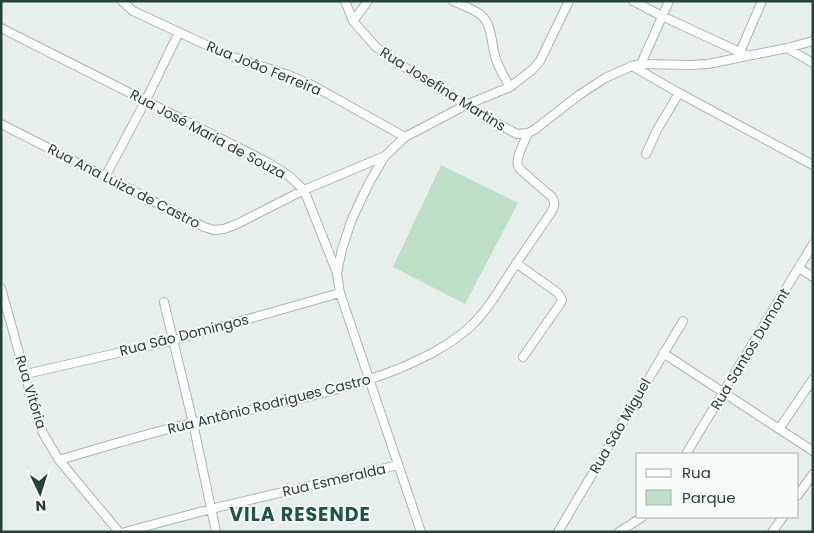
<svg xmlns="http://www.w3.org/2000/svg" width="814" height="533" viewBox="0 0 814 533" font-family="Poppins,sans-serif">
<style>
.green{fill:#bfe0c8}
.lines{fill:none;stroke-linecap:round;stroke-linejoin:round}
.street-casing{stroke:#a8b8b2;stroke-width:10}
.street{stroke:#fff;stroke-width:8}
.labels{text-anchor:middle;stroke-width:4;stroke-linejoin:round;paint-order:stroke}
.street-label{font-size:14px;fill:#24423a;stroke:#f7fbf9}
.district-label{font-size:19px;font-weight:bold;letter-spacing:1px;fill:#1f5548;stroke:#f7fbf9}
</style>
<rect width="100%" height="100%" fill="#e6efeb"/>
<!-- green -->
<path class="green" d="M441 165 518 203 465 304 393 267Z"/>
<g class="lines">
<defs>
<path id="street" d="M122 1 133 11 230 56 286 74 312 85 405 137
M345 1 353 21 376 47 409 70 491 120 517 134 528 133 534 130 579 95 605 78 632 66 641 64 691 65 708 64 787 48 813 41
M453 1C463 6 474 9 481 15 493 25 491 46 496 59 499 69 505 78 510 87
M633 1 662 16 748 56
M353 21 368 1
M1 28 267 162 288 175 304 190 337 273 340 293 421 532
M787 48 813 63
M740 52 762 1
M641 64 669 1
M632 66 679 93 813 165
M1 124 204 227 214 230 224 229 237 224 304 190 385 156
M646 154 657 130 679 93
M105 177 146 100 179 32
M516 263 558 293 562 300 560 304 523 357
M799 268 813 277
M337 273 342 249 352 219 369 183 385 156 405 137 466 105 510 87 532 70 540 61 569 1
M1 288 38 421 44 435 59 460 119 532
M164 302 193 423 216 532
M663 353 813 451
M26 374 174 340 340 293
M779 429 813 379
M686 454 813 244
M59 460C104 447 148 433 193 423 262 406 332 395 398 369 424 358 451 345 472 325 490 307 502 285 516 264 528 246 540 229 552 211 555 205 555 202 552 197L523 172C521 170 519 169 518 166 515 158 525 141 528 133
M798 495 813 474
M125 532 211 509 398 465
M558 532 683 321
M619 532 642 517
M772 532 783 517"/>
</defs>
<!-- street casing -->
<use href="#street" class="street-casing"/>
<!-- street -->
<use href="#street" class="street"/>
</g>
<g class="labels">
<!-- street labels -->
<g class="street-label">
<text transform="translate(264 68) rotate(22)" y="5">Rua João Ferreira</text>
<text transform="translate(443 89) rotate(32)" y="5">Rua Josefina Martins</text>
<text transform="translate(208 134) rotate(28)" y="5">Rua José Maria de Souza</text>
<text transform="translate(124 186) rotate(27)" y="5">Rua Ana Luiza de Castro</text>
<text transform="translate(184 335) rotate(-14)" y="5">Rua São Domingos</text>
<text transform="translate(750 349) rotate(-59)" y="5">Rua Santos Dumont</text>
<text transform="translate(31 392) rotate(73)" y="5">Rua Vitória</text>
<text transform="translate(269 404) rotate(-14)" y="5">Rua Antônio Rodrigues Castro</text>
<text transform="translate(620 426) rotate(-60)" y="5">Rua São Miguel</text>
<text transform="translate(334 480) rotate(-13)" y="5">Rua Esmeralda</text>
</g>
<!-- district labels -->
<g class="district-label">
<text x="300" y="521">VILA RESENDE</text>
</g>
</g>
<!-- border -->
<rect width="814" height="533" fill="none" stroke="#24423a" stroke-width="5"/>
<!-- legend -->
<rect x="636" y="453" width="162" height="65" fill="#f7fbf9" stroke="#a3b1ad"/>
<rect x="646" y="469" width="25" height="8" fill="#ffffff" stroke="#a3b1ad"/>
<text x="682" y="478" font-size="15" fill="#24423a">Rua</text>
<rect x="646" y="490" width="25" height="15" fill="#bfe0c8" stroke="#a3b1ad"/>
<text x="682" y="503" font-size="15" fill="#24423a">Parque</text>
<!-- north arrow -->
<g transform="translate(40 493) rotate(176)" stroke="#f7fbf9" stroke-width="4" paint-order="stroke">
<path d="M0-4L9 19L0 12L-9 19Z" fill="#24423a"/>
<text y="-8" font-size="14" font-weight="bold" text-anchor="middle" fill="#24423a">N</text>
</g>
</svg>
